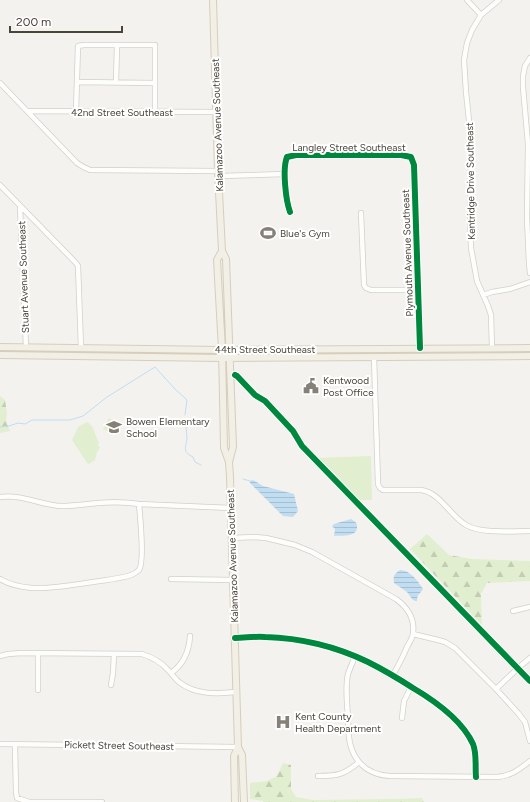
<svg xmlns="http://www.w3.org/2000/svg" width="530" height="802" viewBox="0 0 530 802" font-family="Figtree,sans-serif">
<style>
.green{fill:#e1eecf}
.forest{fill:url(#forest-firs)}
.water{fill:url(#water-rules)}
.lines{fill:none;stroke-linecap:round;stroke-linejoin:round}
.stream{stroke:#c0ddf1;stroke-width:1}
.minor-casing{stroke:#d2d0cb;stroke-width:6}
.major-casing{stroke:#d6cebb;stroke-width:8}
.minor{stroke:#fdfdfc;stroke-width:4.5}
.major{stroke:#f2efe6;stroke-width:6}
.cycleway-casing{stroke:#fff;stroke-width:8}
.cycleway{stroke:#00873e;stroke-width:6}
.labels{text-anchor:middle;stroke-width:4;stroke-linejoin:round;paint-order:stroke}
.street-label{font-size:10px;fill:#4b4439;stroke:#fff}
.poi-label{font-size:10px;fill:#4b4439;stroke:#fff;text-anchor:start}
</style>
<defs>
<pattern id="forest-firs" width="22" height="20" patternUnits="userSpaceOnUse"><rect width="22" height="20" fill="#e1eecf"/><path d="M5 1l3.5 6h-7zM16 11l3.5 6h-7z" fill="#c3cdb2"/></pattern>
<pattern id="water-rules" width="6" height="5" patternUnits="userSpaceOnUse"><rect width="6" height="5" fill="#c0ddf1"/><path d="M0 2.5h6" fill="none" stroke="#a6bfcf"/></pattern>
</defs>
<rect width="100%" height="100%" fill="#f4f2ee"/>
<!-- green -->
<path class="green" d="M109 418 116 422 110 433 103 429Z
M87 422C95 426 94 435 99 442L98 445 100 448 97 452 95 460 89 464 87 463 72 440 78 427Z
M371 456 372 500H355L314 458Z"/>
<!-- forest -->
<path class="forest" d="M0 396 5 400 7 413 6 421 10 431 0 433Z
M427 534 449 555 472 559 530 561V581L487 583 481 594 482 625 410 549Z
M283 763 291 765V789L296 797 313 800 396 799 422 798 424 802H263V801L250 799V783L267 781 277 776Z"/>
<!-- water -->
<path class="water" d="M253 480 263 486 294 494 298 511 293 517 283 516 250 483V481Z
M351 519C354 521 357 522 357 526 358 538 341 535 334 536L335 529 332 526 334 524Z
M400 570C410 570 418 581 423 589 420 594 417 594 417 601H415L412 599 407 592 394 583C393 576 394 574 400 570Z"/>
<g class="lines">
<!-- stream -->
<path class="stream" d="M186 425C186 430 187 435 187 439 185 449 183 452 193 457L195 462 201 465
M0 427 9 426 18 423 25 424 32 420H70L83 416 107 397 155 367 174 388 187 400 185 415
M243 479 250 481"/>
<defs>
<path id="minor" d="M467 0 481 15
M530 58 525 66 523 76V87L528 144 527 218 529 263 530 273
M77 82 155 83
M116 82 117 45
M0 83 77 163C81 166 85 168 90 170L216 171 218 172
M27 111 216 112
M76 111 78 46 84 45H155V112
M219 176 285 174
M0 185 76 263 78 266 81 348
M20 207 26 347
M290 212C286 201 282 169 287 157L296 155H401L411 157 414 165 420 348
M361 213 364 285 366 288 371 290H418
M483 295 492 292 510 289 530 282
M492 348 491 315 488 306 477 281 471 248 470 220 471 150 470 130 466 92 464 60 467 43 472 30 481 15 499 0
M374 357 378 484 380 488 383 490H421C441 493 449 515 466 525 481 534 513 531 530 531
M0 497C21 494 41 505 61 506 74 506 86 504 98 503 112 502 126 502 139 504L231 508
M232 538 254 537 266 538 295 545 312 552 396 599C407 607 415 618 413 633 413 638 409 643 407 647 403 657 398 666 393 675
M0 579C10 585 21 587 32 588 52 589 73 585 93 582 105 580 119 579 131 575 134 574 137 572 139 570 145 562 140 516 139 504
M171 579 233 580
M513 611 530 607
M413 634 438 640 445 642 455 648 496 689 518 713 525 722 530 741
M235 638C245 638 255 636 265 637 300 638 337 647 368 662 384 670 399 679 413 688 435 701 462 720 473 744 477 754 475 766 476 777
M0 656 8 654 22 653 142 654C152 657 161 662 168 670 172 674 175 679 179 682 195 695 217 694 236 692
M355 656C353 662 350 668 348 674 345 687 347 703 348 717 348 726 348 738 351 747 357 766 372 775 390 776L497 777C511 776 520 769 530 761
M171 673C184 664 189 652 190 636
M111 685 113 673 114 654
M496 689 518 668 530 658
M38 690V653
M402 718 404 701 411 687
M0 744 238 747
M15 745 16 792 17 798 29 802H102
M318 776C337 776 344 775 359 762"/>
<path id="major" d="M213 0 218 172 222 251 226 259 233 447 229 462 230 477 238 747 242 755 244 802
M222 251 217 260 222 350 224 448 229 462
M0 347 222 350 530 348
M0 355 222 358 530 356
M235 802 234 756 238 747"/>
</defs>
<!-- minor casing -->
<use href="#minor" class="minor-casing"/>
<!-- major casing -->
<use href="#major" class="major-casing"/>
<!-- minor -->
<use href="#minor" class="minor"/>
<!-- major -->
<use href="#major" class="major"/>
<defs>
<path id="cycleway" d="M290 212C286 201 282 169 287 157L296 155H401L411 157 414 165 420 348
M235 375 237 376 255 395 265 401 293 431 302 446 530 681
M235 638C245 638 255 636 265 637 300 638 337 647 368 662 384 670 399 679 413 688 435 701 462 720 473 744 477 754 475 766 476 777"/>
</defs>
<!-- cycleway casing -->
<use href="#cycleway" class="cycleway-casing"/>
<!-- cycleway -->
<use href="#cycleway" class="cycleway"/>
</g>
<!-- icons -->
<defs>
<symbol id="stadium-bare" viewBox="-9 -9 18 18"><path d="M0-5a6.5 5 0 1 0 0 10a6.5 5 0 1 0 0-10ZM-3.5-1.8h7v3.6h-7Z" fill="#868178" stroke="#fff" stroke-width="2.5" paint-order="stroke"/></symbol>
<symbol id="civic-bare" viewBox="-9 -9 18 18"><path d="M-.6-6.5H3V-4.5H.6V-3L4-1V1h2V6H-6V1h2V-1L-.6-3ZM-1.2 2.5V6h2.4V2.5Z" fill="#868178" stroke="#fff" stroke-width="2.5" paint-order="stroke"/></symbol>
<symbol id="school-bare" viewBox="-9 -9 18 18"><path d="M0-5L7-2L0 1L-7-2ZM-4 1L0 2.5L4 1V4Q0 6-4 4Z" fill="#868178" stroke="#fff" stroke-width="2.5" paint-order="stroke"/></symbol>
<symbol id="hospital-bare" viewBox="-9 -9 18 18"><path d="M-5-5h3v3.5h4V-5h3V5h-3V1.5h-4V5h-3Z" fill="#868178" stroke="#fff" stroke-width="2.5" paint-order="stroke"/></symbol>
</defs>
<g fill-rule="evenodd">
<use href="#stadium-bare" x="257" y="222" width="22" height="22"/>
<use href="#civic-bare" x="300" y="375" width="22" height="22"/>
<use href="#school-bare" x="103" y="416" width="22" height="22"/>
<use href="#hospital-bare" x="272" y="711" width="22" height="22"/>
</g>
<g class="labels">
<!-- street labels -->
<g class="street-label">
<text x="122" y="116">42nd Street Southeast</text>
<text transform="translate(217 125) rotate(-92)" y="4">Kalamazoo Avenue Southeast</text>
<text x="349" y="151">Langley Street Southeast</text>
<text transform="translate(470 181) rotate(-91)" y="4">Kentridge Drive Southeast</text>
<text transform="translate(407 253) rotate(-92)" y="4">Plymouth Avenue Southeast</text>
<text transform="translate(23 277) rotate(-92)" y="4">Stuart Avenue Southeast</text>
<text x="265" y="353">44th Street Southeast</text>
<text transform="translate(232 556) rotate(-92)" y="4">Kalamazoo Avenue Southeast</text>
<text transform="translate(119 745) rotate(1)" y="4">Pickett Street Southeast</text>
</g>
<!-- poi labels -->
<g class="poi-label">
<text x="280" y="237">Blue's Gym</text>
<text x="323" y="384">Kentwood<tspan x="323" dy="12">Post Office</tspan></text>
<text x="126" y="425">Bowen Elementary<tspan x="126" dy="12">School</tspan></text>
<text x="295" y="720">Kent County<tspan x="295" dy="12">Health Department</tspan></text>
</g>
</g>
<!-- scale -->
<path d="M10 26v6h112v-6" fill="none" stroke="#4b4439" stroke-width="2"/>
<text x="16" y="26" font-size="12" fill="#4b4439" stroke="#ffffff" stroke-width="3" paint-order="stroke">200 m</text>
</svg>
